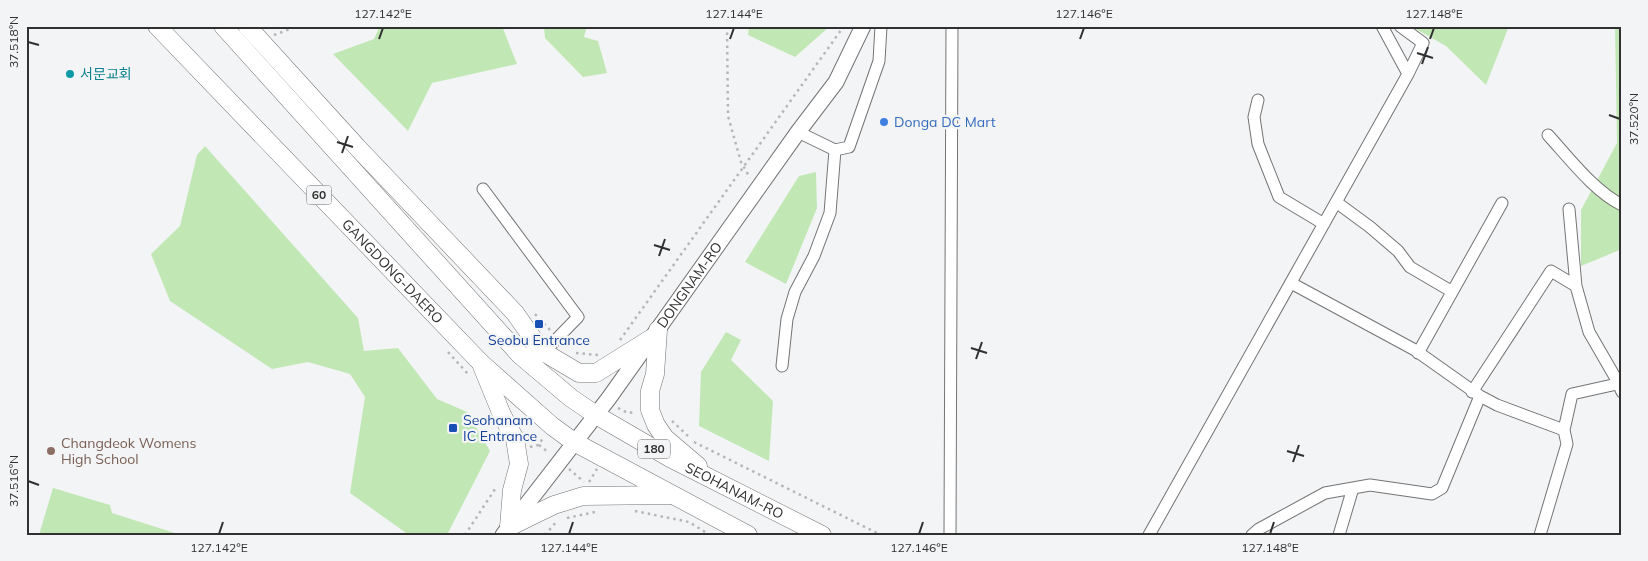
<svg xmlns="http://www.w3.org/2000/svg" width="1648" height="561" viewBox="0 0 1648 561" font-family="Mulish,'Noto Sans KR',sans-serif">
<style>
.green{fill:#c1e8b4}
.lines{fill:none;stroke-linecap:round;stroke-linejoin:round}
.street-casing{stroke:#747475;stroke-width:13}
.secondary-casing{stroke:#747475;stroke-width:17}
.primary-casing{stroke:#747475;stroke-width:19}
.path{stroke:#b6b6b7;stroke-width:2.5;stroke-dasharray:2.5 4;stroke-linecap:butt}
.street{stroke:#fff;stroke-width:11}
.secondary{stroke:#fff;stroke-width:15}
.primary{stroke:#fff;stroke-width:18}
.ticks{fill:none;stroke:#303030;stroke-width:2}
.culture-dot{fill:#0f9aa8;stroke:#f3f4f5;stroke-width:2}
.shop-dot{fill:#3f7fe0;stroke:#f3f4f5;stroke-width:2}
.transit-dot{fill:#1a4fb4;stroke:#f3f4f5;stroke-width:2}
.education-dot{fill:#8d6e63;stroke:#f3f4f5;stroke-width:2}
.labels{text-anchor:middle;stroke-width:4.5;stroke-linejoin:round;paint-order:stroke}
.shield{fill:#f3f4f5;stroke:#6a6b6b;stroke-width:1}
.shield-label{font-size:12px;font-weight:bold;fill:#303030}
.culture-label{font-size:14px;fill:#0d838f;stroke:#f3f4f5;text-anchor:start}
.shop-label{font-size:14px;fill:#366cbe;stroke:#f3f4f5;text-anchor:start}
.street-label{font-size:14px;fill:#303030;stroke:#f3f4f5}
.transit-label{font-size:14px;fill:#164399;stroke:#f3f4f5}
.education-label{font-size:14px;fill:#785e54;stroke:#f3f4f5;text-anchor:start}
.neatline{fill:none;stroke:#303030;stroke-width:2}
.ticks-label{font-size:12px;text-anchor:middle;fill:#303030}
</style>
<rect width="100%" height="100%" fill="#f3f4f5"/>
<!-- green -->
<path class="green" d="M380 26H502L517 64 432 83 408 131 333 54 374 39Z
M544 26H587L584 37 598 41 607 73 583 77 545 38Z
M749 26H830L795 57 748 35Z
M1415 26H1509L1486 85 1446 46 1414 28Z
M1615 26H1622V249L1581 266V210L1617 143Z
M205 146 358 318 364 351 398 348 437 399 467 412 490 451 447 535H409L350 493 365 397 350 374 308 362 272 369 170 301 151 254 180 226 197 155Z
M816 172 817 208 786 284 745 262 799 176Z
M726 332 741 340 731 360 773 401 769 461 699 426 701 372Z
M53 488 110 505 112 513 181 535H39Z"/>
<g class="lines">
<defs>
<path id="street" d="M1400 26 1423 43 1408 74
M1258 100 1254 117 1258 144 1279 197 1324 224
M798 132 835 150 849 147 879 61 881 26
M1548 135C1569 158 1594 191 1622 205
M483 189 578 317 543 353
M1336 202 1370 227 1398 251 1410 267 1451 291
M1569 209 1576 286 1589 332 1615 377 1622 392
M1291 283 1415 350 1480 396 1497 405 1564 430
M1418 353 1502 203
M782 366 787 319 795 292 814 256 830 213 835 150
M1472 392 1551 271 1576 286
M950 535 952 26
M1149 535 1408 74 1382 26
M1252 535 1259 529 1325 493 1370 485 1432 494 1442 488 1480 396
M1339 535 1353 488
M1540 535 1567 444 1564 430 1572 394 1617 384"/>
<g id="secondary">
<path id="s1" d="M503 535 609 398 798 132 836 82 863 26"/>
</g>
<g id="primary">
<path id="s2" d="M157 26 481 363 552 426 574 442 748 535"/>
<path id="s3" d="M223 26 520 355 571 398 596 415 670 458 822 535"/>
<path d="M247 26 357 147 515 313 543 353"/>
<path d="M658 330 655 374 650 391V410L656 425 665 438 698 466"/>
<path d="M535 347 579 373H596L652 338"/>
<path d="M482 366 502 415 515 439 519 464 512 490 509 527"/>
<path d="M509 527 554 505 583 496 670 495"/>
</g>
</defs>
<!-- street casing -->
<use href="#street" class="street-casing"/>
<!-- secondary casing -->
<use href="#secondary" class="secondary-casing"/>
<!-- primary casing -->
<use href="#primary" class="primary-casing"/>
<!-- path -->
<path class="path" d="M727 26 728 116 741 162 750 178
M274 35 298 26
M535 314 550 330
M620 340 844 26
M448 352 468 374
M576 353 598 355
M618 408 628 413 636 412
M672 421 688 436
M694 442 881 535
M539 445 549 453
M530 447 539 445 544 436
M569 469 584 482
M589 482 597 469
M635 511 689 522 710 535
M567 518 595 512
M465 535 497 486
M545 535 557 521"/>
<!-- street -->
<use href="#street" class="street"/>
<!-- secondary -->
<use href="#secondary" class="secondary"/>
<!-- primary -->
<use href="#primary" class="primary"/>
</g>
<!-- ticks -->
<path class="ticks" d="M379 39 383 28M730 39 734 28M1080 39 1084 28M1430 39 1434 28M28 42 39 45M1417 53 1433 58M1422 64 1428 47M1609 115 1620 119M337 142 353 147M342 153 348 136M654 245 670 250M659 256 665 239M971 348 987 353M976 359 982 342M1287 451 1304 456M1293 462 1299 445M28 481 39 485M219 534 223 522M569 534 573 522M919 534 923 522M1270 534 1274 522"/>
<!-- markers -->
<circle class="culture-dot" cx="70" cy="74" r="5"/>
<circle class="shop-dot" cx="884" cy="122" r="5"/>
<g class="transit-dot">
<rect x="534" y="319" width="10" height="10" rx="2.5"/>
<rect x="448" y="423" width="10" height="10" rx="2.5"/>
</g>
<circle class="education-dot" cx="51" cy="451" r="5"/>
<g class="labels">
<!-- shield labels -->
<g class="shield">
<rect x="306.5" y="185.5" width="25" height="19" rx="4"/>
<rect x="638" y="439.5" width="32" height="19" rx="4"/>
</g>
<g class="shield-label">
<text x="319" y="199">60</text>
<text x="654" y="453">180</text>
</g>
<!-- culture labels -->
<g class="culture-label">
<text x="80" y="79">서문교회</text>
</g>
<!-- shop labels -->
<g class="shop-label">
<text x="894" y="127">Donga DC Mart</text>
</g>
<!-- street labels -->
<g class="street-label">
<text dy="5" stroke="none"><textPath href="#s2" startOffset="340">GANGDONG-DAERO</textPath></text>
<text dy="5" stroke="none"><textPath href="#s1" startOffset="312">DONGNAM-RO</textPath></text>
<text dy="5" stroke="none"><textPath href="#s3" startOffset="698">SEOHANAM-RO</textPath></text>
</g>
<!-- transit labels -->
<g class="transit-label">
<text x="539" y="345">Seobu Entrance</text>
<text x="463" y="425" text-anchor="start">Seohanam<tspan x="463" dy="16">IC Entrance</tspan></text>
</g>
<!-- education labels -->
<g class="education-label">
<text x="61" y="448">Changdeok Womens<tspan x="61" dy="16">High School</tspan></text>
</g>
</g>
<!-- border -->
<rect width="1648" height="561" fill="none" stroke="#f3f4f5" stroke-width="55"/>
<rect x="28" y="28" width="1592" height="506" class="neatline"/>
<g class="ticks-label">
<text x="383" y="18">127.142°E</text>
<text x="734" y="18">127.144°E</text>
<text x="1084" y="18">127.146°E</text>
<text x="1434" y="18">127.148°E</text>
<text transform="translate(14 42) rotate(-90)" y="4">37.518°N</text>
<text transform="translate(1634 119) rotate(-90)" y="4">37.520°N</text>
<text transform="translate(14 481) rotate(-90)" y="4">37.516°N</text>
<text x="219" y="552">127.142°E</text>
<text x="569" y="552">127.144°E</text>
<text x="919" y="552">127.146°E</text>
<text x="1270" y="552">127.148°E</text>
</g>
</svg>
